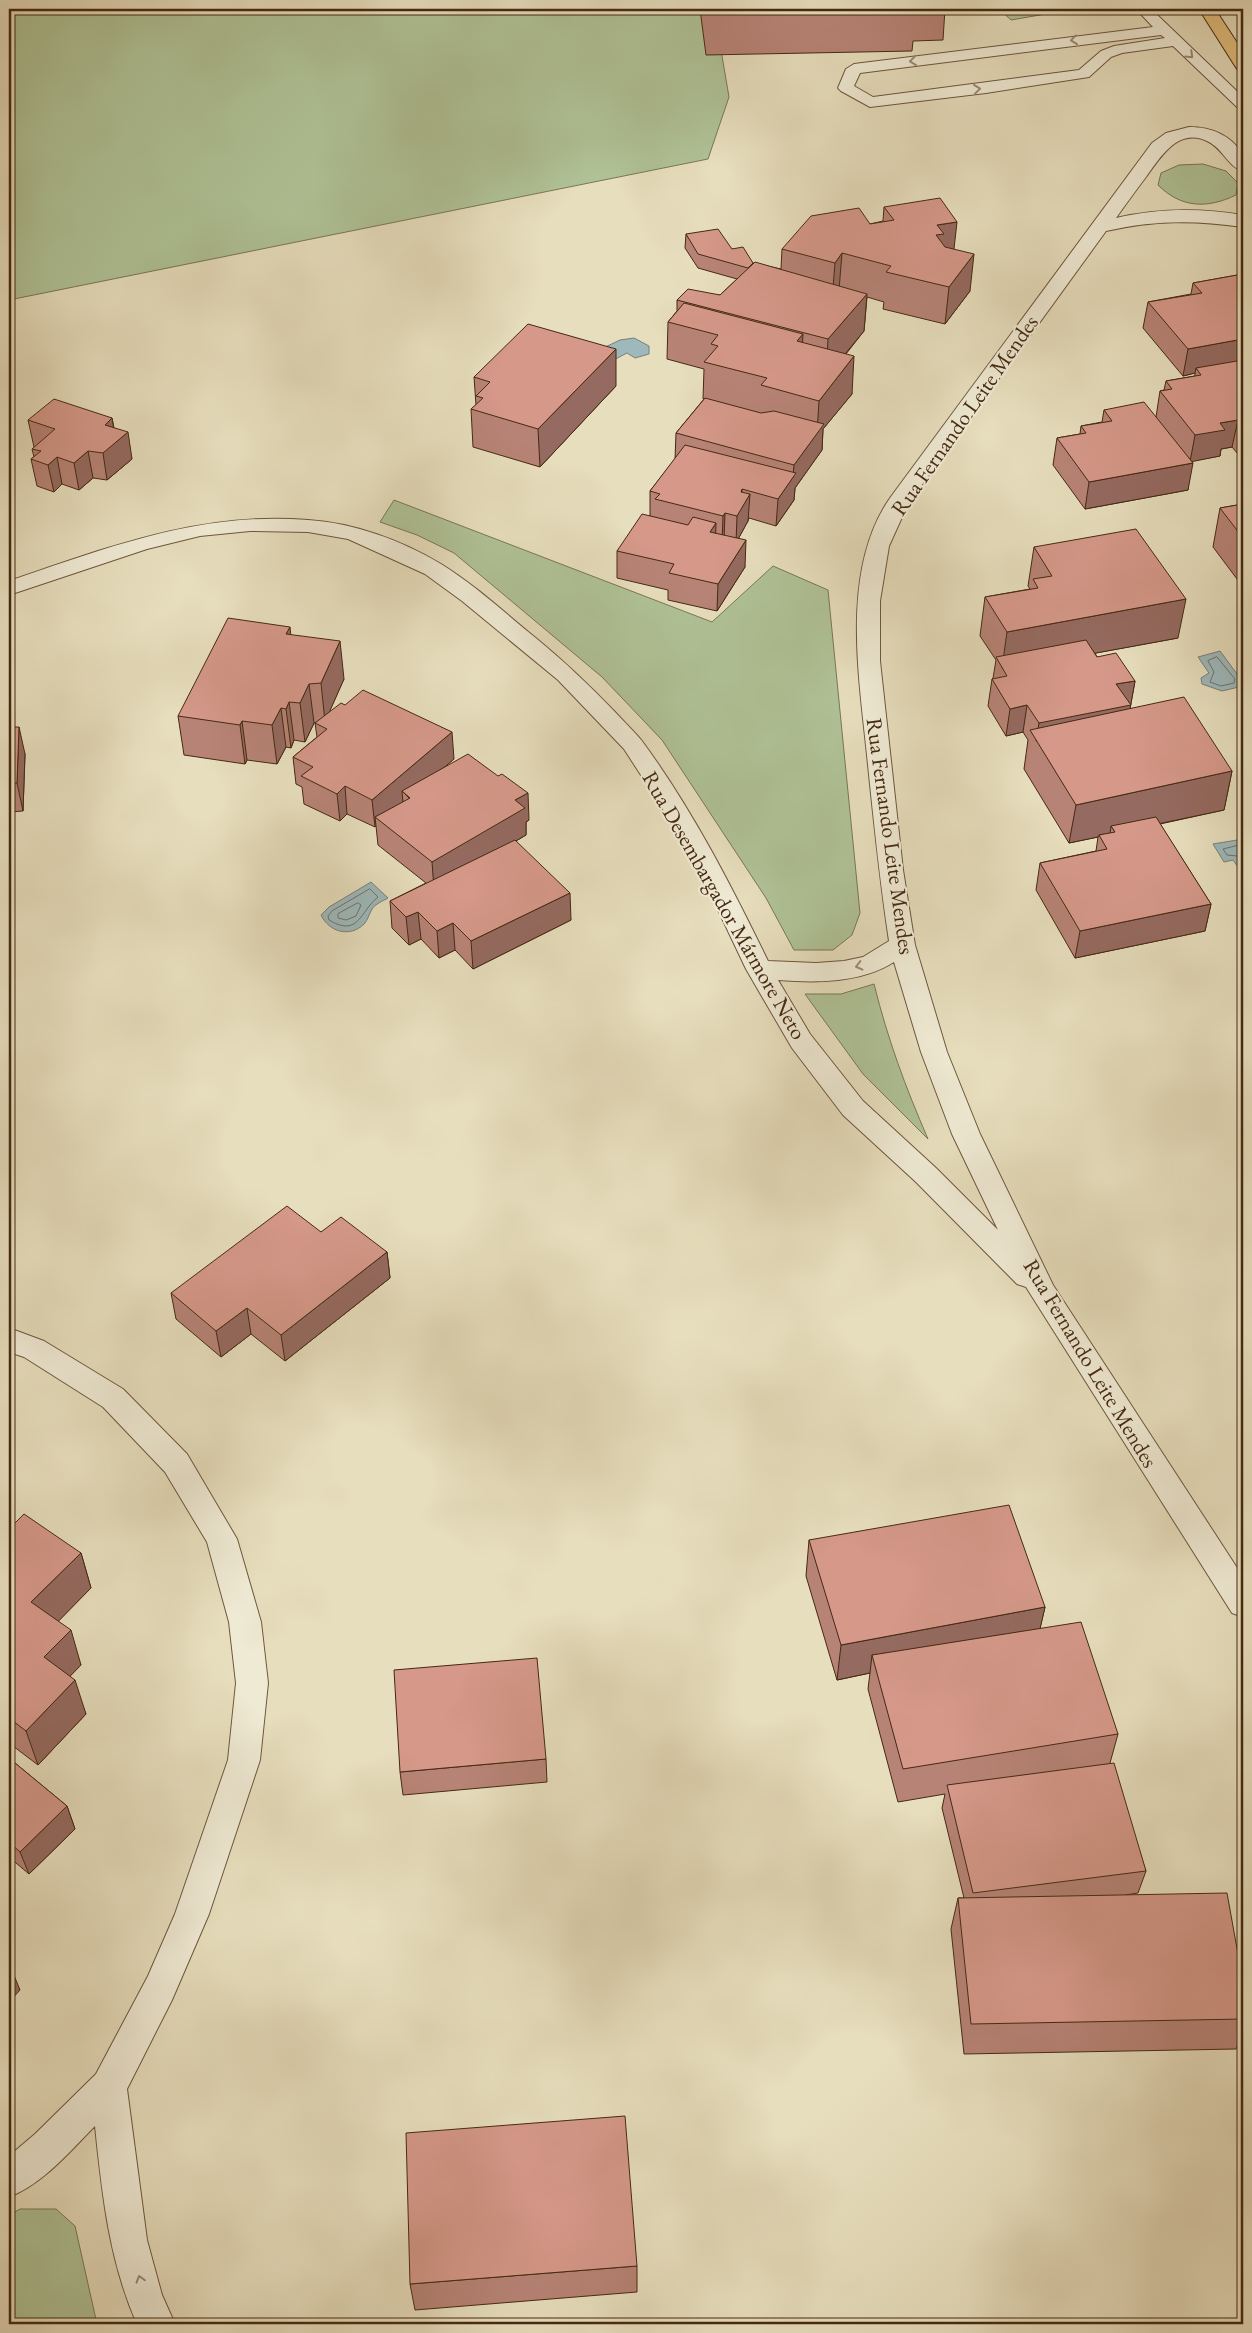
<svg xmlns="http://www.w3.org/2000/svg" width="1252" height="2333" viewBox="0 0 1252 2333" font-family="'EB Garamond',serif">
<style>
.green{fill:#afc296;stroke:#7a7654}
.water{fill:#9db9bc;stroke:#7a7f78}
.lines{fill:none;stroke-linecap:round;stroke-linejoin:round}
.shore{stroke:#717167;stroke-width:1}
.lane-casing{stroke:#6e563d;stroke-width:2}
.street-casing{stroke:#6e563d;stroke-width:2}
.primary-casing{stroke:#452912;stroke-width:2}
.lane{fill:#efead4;fill-rule:evenodd}
.street{fill:#efead4;fill-rule:evenodd}
.primary{fill:#e4bf7e;fill-rule:evenodd}
.wall{fill:#b78376;stroke:#452912}
.shaded-wall{fill:#956a60;stroke:#452912}
.building{fill:#d59889;stroke:#452912}
.oneway{stroke:#9a8a73}
.labels{text-anchor:middle;stroke-width:4.5;stroke-linejoin:round;paint-order:stroke}
.street-label{font-size:22px;fill:#452912;stroke:#efead4}
</style>
<rect width="100%" height="100%" fill="#e7debd"/>
<filter id="stains"><feTurbulence type="fractalNoise" baseFrequency=".004" numOctaves="4"/><feColorMatrix values="0 0 0 0 .2 0 0 0 0 .09 0 0 0 0 .02 0 0 0 .5 -.17"/></filter>
<radialGradient id="worn" r=".72"><stop offset=".6" stop-color="#630" stop-opacity="0"/><stop offset="1" stop-color="#630" stop-opacity=".3"/></radialGradient>
<!-- green -->
<path class="green" d="M9 9H714L729 97 708 159 9 300Z
M999 9H1075L1011 20Z
M1203 164 1226 171 1238 183 1236 195C1207 209 1181 208 1158 185L1161 173 1179 165Z
M394 500 712 622 773 566 828 590 860 913 852 935 833 950H794L766 898 662 740 602 677 454 553 417 535 380 522Z
M874 984C888 1040 905 1086 928 1139L863 1074 805 994H841Z
M20 2209H56L75 2226 97 2324H9V2215Z"/>
<!-- water -->
<path class="water" d="M634 338 649 346V354L635 358 627 353 608 363 601 349 620 340Z
M1220 651 1243 682V686L1222 691 1202 684 1201 678 1209 673 1198 657Z
M1243 839V869L1240 870 1233 860 1224 862 1213 844Z
M371 882 388 898C383 901 375 904 372 909 369 914 368 920 364 924 350 938 329 932 321 915L329 907Z"/>
<g class="lines">
<!-- shore -->
<path class="shore" d="M1217 657 1235 679 1234 683 1221 686 1210 682 1214 672 1208 661Z
M1243 844 1223 849 1227 855 1237 856 1243 865
M370 889 378 897C360 911 359 938 329 920L328 916 332 911Z
M358 903 361 905 356 916 346 920 338 918V914Z"/>
<defs>
<path id="lane" d="M1136 9H1151L1243 97V110L1238 108 1173 46 1122 53 1111 57 1089 77 986 93 870 107 841 91 838 88 846 69 854 64 1153 27ZM1161 35 1165 38 1114 46 1101 51 1079 70 873 97 854 86 860 73Z"/>
<path id="street" d="M1189 127C1212 127 1230 135 1243 154V171C1229 168 1223 149 1209 142 1179 126 1161 156 1146 177 1136 190 1126 204 1116 218 1159 208 1200 208 1243 215V227C1194 220 1155 220 1106 231L908 504 889 546 880 601V661L903 870 915 945 947 1052 980 1134 1053 1285 1243 1577V1617L1232 1613 1026 1287 1017 1284 916 1182 843 1115 792 1048 746 969 701 874 661 806 624 749 558 680 462 601 425 574 348 539 308 532 250 531 200 536 147 549 9 595V581C107 548 201 511 308 520 354 523 401 540 441 564 475 585 506 614 537 639 565 662 590 686 615 712 624 722 634 731 642 741 692 809 731 885 768 961L816 963 844 961 863 957 889 941C880 882 874 824 868 765 860 681 839 572 890 498L1152 143 1166 133ZM894 962 921 1052 952 1134 998 1230 936 1168 863 1101 810 1034 778 980C817 983 861 983 894 962Z
M9 1328 44 1341 123 1389 187 1454 237 1539 261 1622 268 1683 260 1760 209 1914 172 2000 127 2089 147 2240 162 2295 175 2324H137C109 2261 102 2194 95 2126 70 2151 43 2184 9 2197V2156L35 2134 96 2074 148 1976 175 1914 228 1760 236 1683 229 1622 207 1542 165 1472 103 1407 24 1357 9 1352Z"/>
<path id="primary" d="M1199 9H1215L1243 52V70L1237 69Z"/>
</defs>
<!-- lane casing -->
<use href="#lane" class="lane-casing"/>
<!-- street casing -->
<use href="#street" class="street-casing"/>
<!-- primary casing -->
<use href="#primary" class="primary-casing"/>
<!-- lane -->
<use href="#lane" class="lane"/>
<!-- street -->
<use href="#street" class="street"/>
<!-- primary -->
<use href="#primary" class="primary"/>
</g>
<!-- wall -->
<path class="wall" d="M700 9H945L943 40 913 41 912 51 706 55Z
M884 207 954 250 970 291 945 324 883 309 884 302 867 297 864 331 846 354 852 394 823 429 822 450 795 488 794 500 776 526 749 518 748 521 738 539 745 567 717 611 668 600V590L617 578V551L650 516V491L675 459 676 433 704 399H703L704 369 667 359 668 322 677 311V300L720 295 737 279 698 268 685 248 686 234 732 249 753 263 781 269 782 249 870 224 883 221Z
M1243 274V365H1240L1243 369V454H1238L1232 447 1221 449 1220 456 1191 461 1188 490 1085 509 1053 465 1057 438 1080 434 1081 426 1102 422 1104 410 1156 417 1160 391 1164 390 1166 381 1195 376V373L1183 376 1143 328 1148 302 1191 294 1193 283Z
M474 377 616 386 540 467 473 447 471 409 476 405Z
M112 418 114 428 132 459 107 480 93 478 79 490 62 484 54 492 37 486 31 459 34 457 32 449 34 447 28 420Z
M1243 504V587L1213 547 1220 508Z
M1034 547 1178 638 1095 653 1097 657 1135 681 1130 708 1232 771 1224 810 1160 824 1211 904 1205 931 1075 958 1036 890 1040 863 1096 851 1098 837 1069 843 1024 769 1028 740 1023 732 1006 736 988 706 992 679 993 678 996 660 980 636 985 597 1030 589 1028 586Z
M290 635 344 679 329 712 454 759 444 767 529 820 526 822V835L516 841 571 920 473 969 455 950 439 958 421 939 409 945 392 928 390 901 426 883 378 845 376 826 375 827 347 814 340 821 304 804 302 787 296 784 293 757 317 737 315 723 316 722 314 723 305 742 294 740 291 748 286 747 277 764 247 760 245 764 184 755 178 716Z
M9 727 25 754 23 811 9 812Z
M321 1232 387 1252 390 1278 285 1361 251 1334 221 1357 176 1319 171 1293Z
M9 1529 81 1553 91 1588 58 1621 81 1665 70 1676 86 1714 38 1765 9 1743Z
M809 1540 1045 1607 1040 1628 1118 1734 1110 1763 1146 1871 1138 1893 1125 1895 1243 1982V2033L1236 2049 964 2054 951 1929 958 1898H964L942 1808 945 1794 898 1802 868 1689 870 1673 837 1680 806 1576Z
M9 1758 67 1806 75 1829 29 1874 9 1857Z
M546 1759 547 1782 403 1795 400 1772Z
M637 2266V2292L415 2310 410 2284Z"/>
<!-- shaded-wall -->
<path class="shaded-wall" d="M957 222 953 258 933 272 937 225Z
M842 253 839 290 832 300 835 263Z
M974 254 970 291 945 324 949 287Z
M867 294 864 331 826 377 828 339Z
M803 334 801 371 797 341Z
M1243 339V365L1200 373 1196 368 1195 373 1183 376 1188 349Z
M616 349V386L540 467 538 429Z
M854 356 852 394 823 429 822 450 795 488 794 500 776 526 778 499 793 477 794 465 817 433 819 401Z
M112 418 116 442 128 432 132 459 107 480 103 453 105 425Z
M1238 420 1232 447 1221 449 1220 456 1190 462 1195 435 1220 423Z
M1243 430V454H1238Z
M88 451 93 478 79 490 74 463Z
M57 457 62 484 54 492 48 465Z
M1193 463 1188 490 1085 509 1089 482Z
M742 489V507L750 494 748 521 736 543 737 516 741 492Z
M725 513 724 540 722 543 723 516Z
M716 523 715 550 710 532Z
M746 540 745 567 717 611 718 584Z
M1186 599 1178 638 1004 670 1002 668 1007 632Z
M290 627 294 665 286 634Z
M340 641 344 679 325 722 321 683Z
M1135 681 1126 732 1036 741 1039 723 1116 684Z
M309 684 314 723 305 742 300 703Z
M289 702 294 740 291 748 286 709Z
M1027 705 1023 732 1006 736 1010 709Z
M281 708 286 747 277 764 272 725Z
M242 721 247 760 245 764 240 725Z
M19 727 25 754 23 811 17 783Z
M452 732 454 759 409 798 402 791 403 803 375 817 376 826 375 827 372 800Z
M1232 771 1224 810 1115 833V832L1111 826 1110 834 1099 835 1098 837 1069 843 1076 805Z
M345 786 347 814 340 821 337 794Z
M528 793 529 820 526 822V835L434 889 432 862 515 800Z
M570 893 571 920 473 969 471 941Z
M1211 904 1205 931 1075 958 1080 931Z
M418 912 421 939 409 945 406 917Z
M453 923 455 950 439 958 437 931Z
M387 1252 390 1278 285 1361 281 1335Z
M247 1308 251 1334 221 1357 216 1331Z
M81 1553 91 1588 43 1637 31 1602Z
M1045 1607 1037 1642 872 1655 870 1673 837 1680 841 1645Z
M71 1630 81 1665 55 1692 44 1657Z
M75 1680 86 1714 38 1765 26 1731Z
M67 1806 75 1829 29 1874 20 1852Z
M9 1963 20 1990 9 2002Z"/>
<!-- building -->
<path class="building" d="M707 9H868L707 12Z
M940 198 957 222 937 225 944 234 936 235 945 247 974 254 949 287 886 272 891 266 842 253 835 263 782 249 811 216 859 208 870 224 894 220 884 207Z
M718 229 732 249 743 247 753 263 748 268 698 254 686 234Z
M755 262 867 294 828 339 677 300 688 289 720 295Z
M1243 274V304H1242L1243 306V339L1188 349 1148 302 1202 293 1193 283Z
M684 303 803 334 797 341 854 356 819 401 761 385 767 378 704 362 718 346 711 344 718 335 668 322Z
M528 324 616 349 538 429 471 409 483 398 476 396 490 382 474 377Z
M1237 361 1243 369V427L1238 420 1220 423 1225 430 1195 435 1160 391 1172 389 1166 381 1201 375 1196 368Z
M705 398 761 413 774 411 824 424 794 465 676 433Z
M54 399 112 418 105 425 128 432 103 453 88 451 74 463 57 457 48 465 31 459 41 451 32 449 55 429 28 420Z
M1144 402 1193 463 1089 482 1057 438 1086 433 1081 426 1112 421 1104 410Z
M685 445 796 473 778 499 742 489 741 492 750 494 737 516 725 513 723 516 655 499 660 494 650 491Z
M1243 504V538L1220 508Z
M642 514 688 525 693 517 716 523 710 532 746 540 718 584 669 573 674 564 617 551Z
M1136 529 1186 599 1007 632 985 597 1038 588 1033 579 1052 576 1034 547Z
M228 618 290 627 286 634 340 641 321 683 309 684 300 703 289 702 286 709 281 708 272 725 242 721 240 725 178 716Z
M1086 640 1097 657 1116 653 1135 681 1116 684 1131 705 1039 723 1027 705 1010 709 992 679 1007 676 996 657Z
M363 690 452 732 372 800 345 786 337 794 301 776 313 767 293 757 327 729 315 723 341 703 345 705Z
M1184 697 1232 771 1076 805 1030 730Z
M9 727H19L17 783 9 784Z
M468 754 498 776 502 774 528 793 515 800 525 808 432 862 375 817 410 798 402 791Z
M1156 817 1211 904 1080 931 1040 863 1107 849 1099 835 1115 832 1111 826Z
M515 840 570 893 471 941 453 923 437 931 418 912 406 917 390 901Z
M287 1206 321 1232 341 1217 387 1252 281 1335 247 1308 216 1331 171 1293Z
M1009 1505 1045 1607 841 1645 809 1540Z
M24 1514 81 1553 31 1602 71 1630 44 1657 75 1680 26 1731 9 1718V1529Z
M1081 1622 1118 1734 903 1769 872 1655Z
M537 1658 546 1759 400 1772 394 1670Z
M9 1758 67 1806 20 1852 9 1842Z
M1114 1763 1146 1871 973 1893 947 1785Z
M1227 1893 1243 1982V2019L971 2024 958 1898Z
M625 2116 637 2266 410 2284 406 2133Z"/>
<!-- one-way arrows -->
<defs><path id="oneway-chevron" d="M-2-3.5L2.5 0L-2 3.5" fill="none" stroke-width="1.6" stroke-linecap="round" stroke-linejoin="round" transform="scale(1.25)"/></defs>
<g class="oneway">
<use href="#oneway-chevron" transform="translate(1074 40) rotate(173)"/>
<use href="#oneway-chevron" transform="translate(1190 55) rotate(44)"/>
<use href="#oneway-chevron" transform="translate(913 61) rotate(173)"/>
<use href="#oneway-chevron" transform="translate(977 89) rotate(-7)"/>
<use href="#oneway-chevron" transform="translate(859 966) rotate(166)"/>
<use href="#oneway-chevron" transform="translate(140 2279) rotate(-106)"/>
</g>
<g class="labels">
<!-- street labels -->
<g class="street-label">
<text transform="translate(964 415) rotate(-55)" y="8">Rua Fernando Leite Mendes</text>
<text transform="translate(891 836) rotate(82)" y="8">Rua Fernando Leite Mendes</text>
<text transform="translate(725 905) rotate(60)" y="8">Rua Desembargador Mármore Neto</text>
<text transform="translate(1091 1363) rotate(59)" y="8">Rua Fernando Leite Mendes</text>
</g>
</g>
<!-- margin -->
<rect width="1252" height="2333" fill="none" stroke="#e7debd" stroke-width="30"/>
<rect x="10" y="10" width="1232" height="2313" fill="none" stroke="#452912" stroke-width="2.5"/>
<rect x="15" y="15" width="1222" height="2303" fill="none" stroke="#452912"/>
<rect width="100%" height="100%" filter="url(#stains)"/>
<rect width="100%" height="100%" fill="url(#worn)"/>
</svg>
